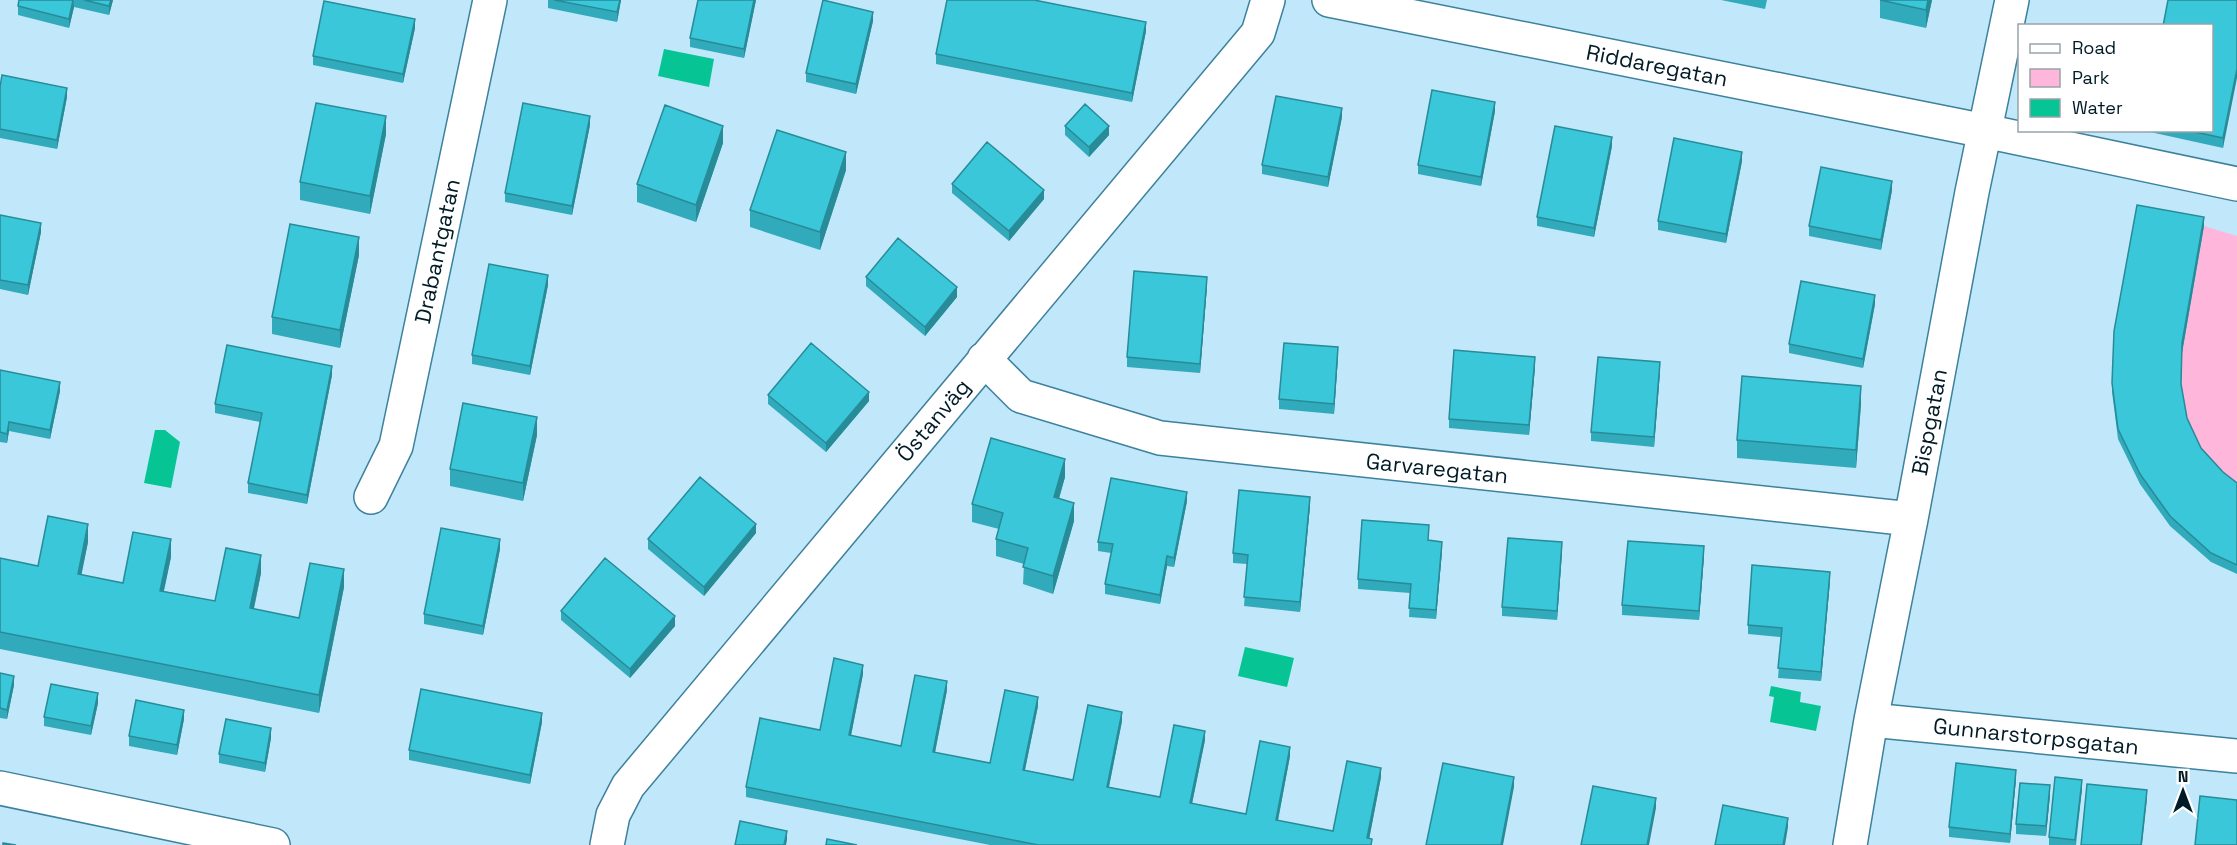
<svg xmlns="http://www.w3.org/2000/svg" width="2237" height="845" viewBox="0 0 2237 845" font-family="'Space Grotesk',sans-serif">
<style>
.green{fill:#ffb6db}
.water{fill:#07c495}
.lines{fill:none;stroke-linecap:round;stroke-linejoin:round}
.minor-casing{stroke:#3d819d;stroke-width:36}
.minor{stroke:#fff;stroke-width:33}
.wall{fill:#31abbb}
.shaded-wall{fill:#288b98}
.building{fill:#39c7d9;stroke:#288b98;stroke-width:1.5}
.labels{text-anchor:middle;stroke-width:6;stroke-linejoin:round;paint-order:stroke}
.street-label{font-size:22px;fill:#001b26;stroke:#fff}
</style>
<rect width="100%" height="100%" fill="#c0e8fa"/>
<!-- green -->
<path class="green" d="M2204 226 2237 236V493L2223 482 2187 428 2181 393 2182 353Z"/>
<!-- water -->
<path class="water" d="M664 49 714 59 709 87 658 76Z
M155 430H165L180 442 171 488 144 483Z
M1245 647 1294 658 1287 687 1238 676Z
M1771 686 1801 692 1800 702 1821 706 1816 731 1770 722 1774 697 1769 696Z"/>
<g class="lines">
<defs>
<path id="minor" d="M1329 0 1985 131 2237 184
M984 359 1021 396 1160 438 1911 519
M371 497 396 446 490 0
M1871 720 2237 756
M0 788 273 845
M607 845 613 815 628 786 1258 33 1268 0
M1850 845 1871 720 1911 519 1972 192 2012 0"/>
</defs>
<!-- minor casing -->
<use href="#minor" class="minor-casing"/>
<!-- minor -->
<use href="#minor" class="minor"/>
</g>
<!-- wall -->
<path class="wall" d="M19 0H113L109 15 74 7 69 28 18 15V6Z
M548 0H621L617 22 548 8Z
M756 0 744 58 690 47V38Z
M1721 0H1767L1765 9Z
M1880 0H1932L1926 28 1880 18Z
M2237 0 2223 148 2141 130H2211Z
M873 21 856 94 806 82V73Z
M415 28 403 83 313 65V56Z
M1146 31 1132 102 936 64V54Z
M0 87 67 97 57 149 0 138Z
M1495 111 1481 186 1418 174V165Z
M1342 117 1328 187 1262 174V165Z
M590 125 572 215 505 202V193Z
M1065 126 1109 135 1089 157 1065 135Z
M386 134 370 214 300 200V182Z
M723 143 696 222 637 202V184Z
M1612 146 1594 237 1537 226V217Z
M1742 161 1726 243 1658 230V221Z
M846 170 820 250 750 227V210Z
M952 184 1044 199 1009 241 952 193Z
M1892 190 1881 250 1809 236V226Z
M0 215 41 232 28 295 0 289Z
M2204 226 2182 353 2181 385 2187 418 2201 448 2223 472 2237 483V574L2211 562 2170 526 2140 484 2118 439 2112 392V383Z
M359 255 340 348 272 334V317Z
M866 277 957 297 925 336 866 286Z
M548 285 530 375 472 364V355Z
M1207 286 1200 373 1127 367V357Z
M1875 304 1863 368 1789 353V344Z
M1338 356 1334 414 1279 409V399Z
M1535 367 1529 435 1449 428V419Z
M0 370 60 391 50 439 9 431 7 443 0 442Z
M1660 372 1654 447 1591 441V432Z
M332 375 307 504 248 493V483L260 422 215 413V404Z
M768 395 869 401 826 452 768 404Z
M1861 404 1856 468 1737 458V440Z
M537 435 523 501 450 486V469Z
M1065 477 1059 499 1074 521 1053 594 1023 584 1024 564 996 556V539L999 529 972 522V504Z
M1187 501 1174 567 1167 566 1160 604 1105 594V584L1111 553 1098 551V542Z
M1310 506 1300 612 1244 606 1247 564 1233 563V553Z
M756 533 704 596 648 549V539Z
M1429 540 1442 551 1436 619 1409 617 1410 593 1358 589V579Z
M88 542 81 575 123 583 171 557 164 591 215 601 261 573 254 609 299 618 344 587 319 713 0 649V558L38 566Z
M500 549 483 635 424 624V614Z
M1562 552 1557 620 1502 616V607Z
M1704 556 1699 620 1622 615V605Z
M1830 581 1821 681 1778 678 1781 637 1748 634V625Z
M561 611 675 626 630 678 561 620Z
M0 673 14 685 7 719 0 718Z
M863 674 851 736 901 746 947 690 935 753 990 763 1038 706 1025 770 1073 780 1122 721 1109 787 1160 797 1205 740 1192 804 1246 814 1290 756 1278 821 1333 831 1381 777 1369 839 1372 845H990L746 797V787L820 730Z
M98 703 91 735 44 726V717Z
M184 719 177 755 129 746V736Z
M542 722 530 784 409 760V750Z
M271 738 265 772 219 763V754Z
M2016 779 2010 843 1949 837V827Z
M2082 789 2076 845H2049V837Z
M2050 795 2046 836 2016 834V824Z"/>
<!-- shaded-wall -->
<path class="shaded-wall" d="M73 0 74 7 69 28V19Z
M111 0H113L109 15V6Z
M620 0H621L617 22V12Z
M754 0H756L744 58V49Z
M1928 0H1932L1926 28V10Z
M873 12V21L856 94V84Z
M415 19V28L403 83V74Z
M1146 22V31L1132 102V93Z
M2237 69V78L2223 148V138Z
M67 88V97L57 149V140Z
M1495 102V111L1481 186V177Z
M1342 108V117L1328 187V177Z
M386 116V134L370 214V196Z
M590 116V125L572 215V206Z
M723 126V143L696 222V205Z
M1109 126V135L1089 157V147Z
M1612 137V146L1594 237V228Z
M846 152V170L820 250V232Z
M1742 152V161L1726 243V234Z
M1892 181V190L1881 250V240Z
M1044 190V199L1009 241V231Z
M2204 217V226L2182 353V343Z
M41 223V232L28 295V285Z
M359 237V255L340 348V330Z
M548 275V285L530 375V366Z
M1207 277V286L1200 373V364Z
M957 287V297L925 336V327Z
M1875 295V304L1863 368V359Z
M1338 347V356L1334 414V404Z
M1535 357V367L1529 435V425Z
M1660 362V372L1654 447V437Z
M332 366V375L307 504V495Z
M60 382V391L50 439V430Z
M1861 386V404L1856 468V450Z
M869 392V401L826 452V443Z
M537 417V435L523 501V483Z
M9 422V431L7 443V434Z
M1065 459V477L1054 515V497Z
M1187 492V501L1174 567V558Z
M1310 497V506L1300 612V602Z
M1074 503V521L1053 594V576Z
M88 524V542L78 592V574Z
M756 524V533L704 596V587Z
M171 539V557L160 608V591Z
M500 539V549L483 635V626Z
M1442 542V551L1436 619V610Z
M1562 542V552L1557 620V611Z
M1704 546V556L1699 620V611Z
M261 555V573L250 626V608Z
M1167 556V566L1160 604V595Z
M344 569V587L319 713V695Z
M1830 572V581L1821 681V672Z
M675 616V626L630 678V669Z
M863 665V674L849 745V735Z
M14 676V685L7 719V710Z
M947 681V690L933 762V752Z
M98 693V703L91 735V726Z
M1038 697V706L1023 779V770Z
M184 710V719L177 755V745Z
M1122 712V721L1107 796V787Z
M542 713V722L530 784V775Z
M271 728V738L265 772V763Z
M1205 731V740L1190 813V803Z
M1290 747V756L1276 830V820Z
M1381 768V777L1368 845 1367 838Z
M2016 770V779L2010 843V834Z
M1514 777V787L1503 845H1501Z
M2082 780V789L2075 845V840Z
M2050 785V795L2046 836V826Z
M2147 790V799L2142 845H2141Z
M1656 798V808L1649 845H1647Z
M1788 818V827L1785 845H1783Z
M787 831V840L786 845H784Z"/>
<!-- building -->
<path class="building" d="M19 0H73L69 19 18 6Z
M84 0H111L109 6Z
M554 0H620L617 12Z
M698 0H754L744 49 690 38Z
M823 0 873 12 856 84 806 73Z
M947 0H1034L1146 22 1132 93 936 54Z
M1880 0H1928L1926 10Z
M2168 0H2237V69L2223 138 2186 130H2211V26H2163Z
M324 1 415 19 403 74 313 56Z
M2 75 67 88 57 140 0 129V87Z
M1432 90 1495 102 1481 177 1418 165Z
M1276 96 1342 108 1328 177 1262 165Z
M316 103 386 116 370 196 300 182Z
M523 103 590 116 572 206 505 193Z
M1085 104 1109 126 1089 147 1065 126Z
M665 105 723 126 696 205 637 184Z
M1555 126 1612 137 1594 228 1537 217Z
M777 130 846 152 820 232 750 210Z
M1674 138 1742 152 1726 234 1658 221Z
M987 142 1044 190 1009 231 952 184Z
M1821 167 1892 181 1881 240 1809 226Z
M2137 205 2204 217 2182 343 2181 384 2187 418 2201 448 2223 472 2237 483V565L2211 553 2170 516 2140 474 2118 429 2112 383 2114 331Z
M0 215 41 223 28 285 0 280Z
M290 224 359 237 340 330 272 317Z
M898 238 957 287 925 327 866 277Z
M489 264 548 275 530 366 472 355Z
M1134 271 1207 277 1200 364 1127 357Z
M1801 281 1875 295 1863 359 1789 344Z
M811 343 869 392 826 443 768 395Z
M1284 343 1338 347 1334 404 1279 399Z
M227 345 332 366 307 495 248 483 262 413 215 404Z
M1454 350 1535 357 1529 425 1449 419Z
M1598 357 1660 362 1654 437 1591 432Z
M0 370 60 382 50 430 9 422 7 434 0 432Z
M1742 376 1861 386 1856 450 1737 440Z
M463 403 537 417 523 483 450 469Z
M991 438 1065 459 1054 497 1074 503 1053 576 1023 567 1028 548 996 539 1003 513 972 504Z
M700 477 756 524 704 587 648 539Z
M1111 478 1187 492 1174 558 1167 556 1160 595 1105 584 1113 544 1098 542Z
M1239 490 1310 497 1300 602 1244 597 1248 555 1233 553Z
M48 516 88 524 78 574 123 583 133 532 171 539 160 591 215 601 226 548 261 555 250 608 299 618 310 563 344 569 319 695 0 632V558L38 566Z
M1362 520 1429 525 1428 540 1442 542 1436 610 1409 608 1411 584 1358 579Z
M441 528 500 539 483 626 424 614Z
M1508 538 1562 542 1557 611 1502 607Z
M1628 541 1704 546 1699 611 1622 605Z
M605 558 675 616 630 669 561 611Z
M1752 565 1830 572 1821 672 1778 668 1782 628 1748 625Z
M834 658 863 665 849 735 901 746 915 675 947 681 933 752 990 763 1005 690 1038 697 1023 770 1073 780 1088 705 1122 712 1107 787 1160 797 1174 725 1205 731 1190 803 1246 814 1260 741 1290 747 1276 820 1333 831 1347 761 1381 768 1367 838 1372 839 1371 845H1038L746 787 760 718 820 730Z
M0 673 14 676 7 710 0 708Z
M51 684 98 693 91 726 44 717Z
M421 689 542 713 530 775 409 750Z
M136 700 184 710 177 745 129 736Z
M226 719 271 728 265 763 219 754Z
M1443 763 1514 777 1501 845H1426Z
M1956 763 2016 770 2010 834 1949 827Z
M2055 777 2082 780 2075 840 2049 837Z
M2020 783 2050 785 2046 826 2016 824Z
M2087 784 2147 790 2141 845H2081Z
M1593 786 1656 798 1647 845H1581Z
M2200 796 2237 800V845H2195Z
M1723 805 1788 818 1783 845H1715Z
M740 821 787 831 784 845H735Z
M827 839 857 845H826Z
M3 843 16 845H3Z"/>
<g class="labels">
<!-- street labels -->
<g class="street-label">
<text transform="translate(1657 65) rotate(11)" y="8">Riddaregatan</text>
<text transform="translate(437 251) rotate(-78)" y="8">Drabantgatan</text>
<text transform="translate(933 420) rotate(-50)" y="8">Östanväg</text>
<text transform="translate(1929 422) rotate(-79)" y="8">Bispgatan</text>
<text transform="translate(1437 468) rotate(6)" y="8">Garvaregatan</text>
<text transform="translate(2036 736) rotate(6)" y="8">Gunnarstorpsgatan</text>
</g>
</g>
<!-- legend -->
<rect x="2018" y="24" width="195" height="108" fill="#ffffff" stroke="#99a4a8" stroke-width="1.5"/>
<rect x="2030" y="44" width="30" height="9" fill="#ffffff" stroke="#99a4a8" stroke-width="1.5"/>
<text x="2072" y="54" font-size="18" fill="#001b26">Road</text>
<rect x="2030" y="69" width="30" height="18" fill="#ffb6db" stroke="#99a4a8" stroke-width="1.5"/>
<text x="2072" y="84" font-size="18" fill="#001b26">Park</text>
<rect x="2030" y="99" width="30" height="18" fill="#07c495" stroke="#99a4a8" stroke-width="1.5"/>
<text x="2072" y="114" font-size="18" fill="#001b26">Water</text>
<!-- north arrow -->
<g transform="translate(2183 791)" stroke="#ffffff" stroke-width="4.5" paint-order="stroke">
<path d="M0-4.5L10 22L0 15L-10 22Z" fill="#001b26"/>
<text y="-9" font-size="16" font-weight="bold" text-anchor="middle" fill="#001b26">N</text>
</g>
</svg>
